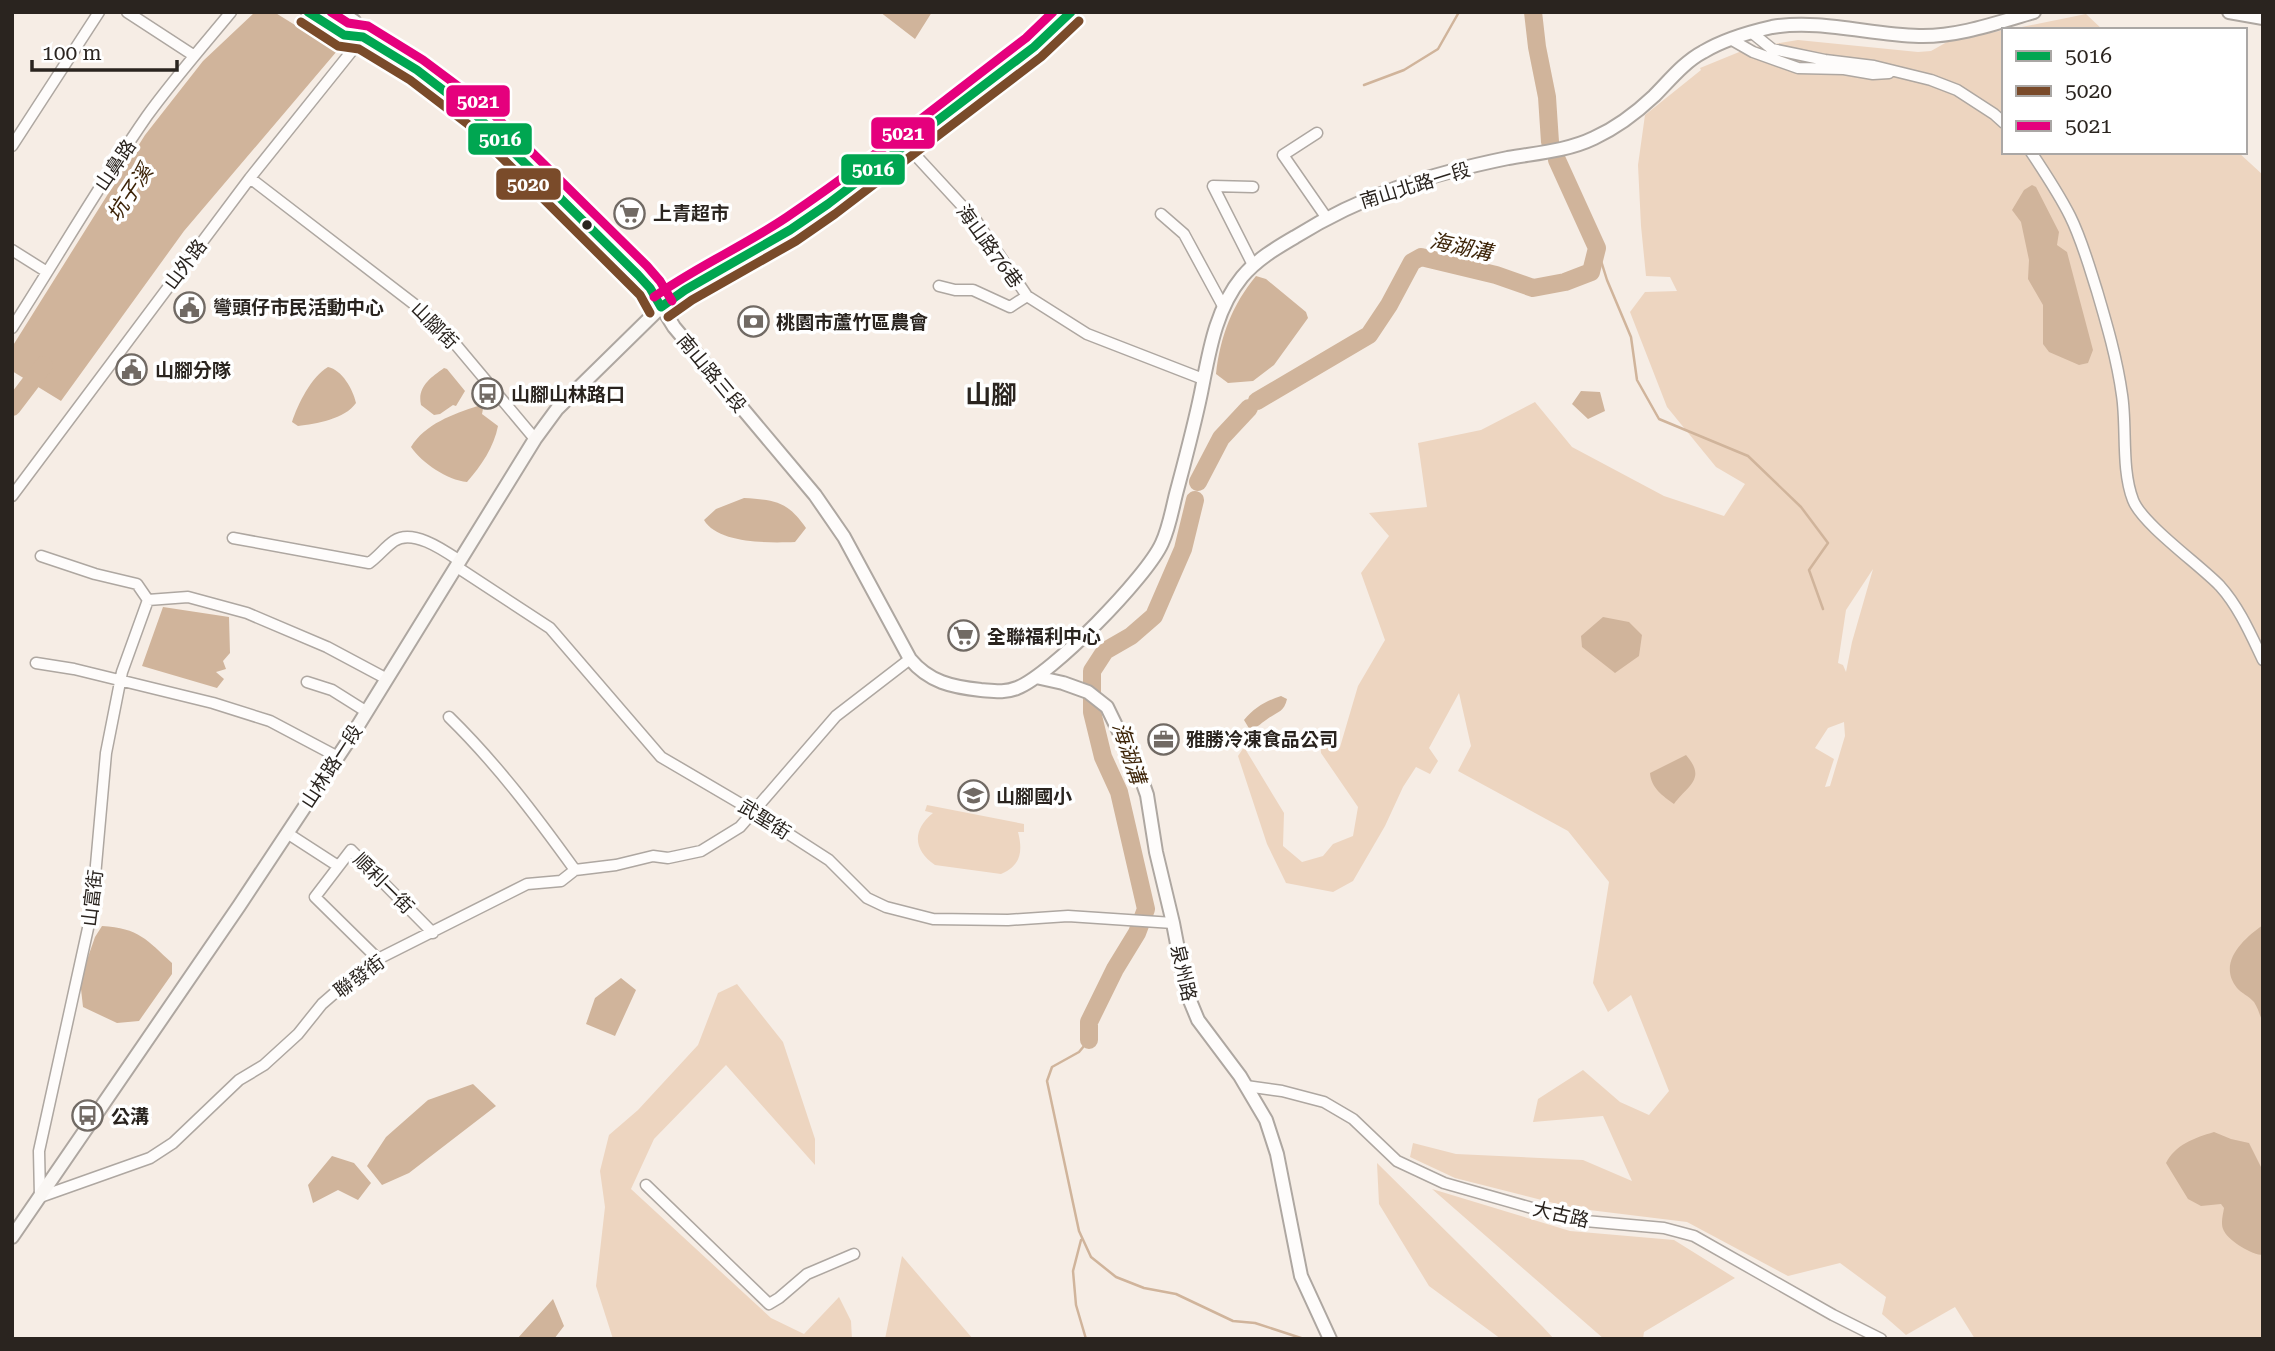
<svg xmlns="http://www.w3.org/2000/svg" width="2275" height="1351" viewBox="0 0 2275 1351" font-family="'Roboto Serif','Noto Sans TC',serif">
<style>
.green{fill:#edd5c0;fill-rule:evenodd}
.water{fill:#d0b49b}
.pier{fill:#f6ede5}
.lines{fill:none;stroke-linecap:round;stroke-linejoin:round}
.stream{stroke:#d0b49b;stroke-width:2.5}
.river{stroke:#d0b49b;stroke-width:18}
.minor-casing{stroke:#aea7a1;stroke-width:13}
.tertiary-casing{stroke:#aea7a1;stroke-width:16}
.secondary-casing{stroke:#aea7a1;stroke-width:16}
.minor{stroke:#fefcfb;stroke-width:10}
.tertiary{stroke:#fefcfb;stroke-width:12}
.secondary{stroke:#faf7f4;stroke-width:12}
.bus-1-casing{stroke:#fff;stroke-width:14}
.bus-2-casing{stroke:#fff;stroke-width:14}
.bus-3-casing{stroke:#fff;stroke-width:14}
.bus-1{stroke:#00a651;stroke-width:9}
.bus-2{stroke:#7a4b2a;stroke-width:9}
.bus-3{stroke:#e5007d;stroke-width:9}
.bus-dot{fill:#2a241f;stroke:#fff;stroke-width:2.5}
.labels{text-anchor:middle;stroke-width:7;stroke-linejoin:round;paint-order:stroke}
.street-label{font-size:19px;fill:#2a241f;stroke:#fff}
.poi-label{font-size:19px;font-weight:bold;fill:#2a241f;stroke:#fff;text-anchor:start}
.water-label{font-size:21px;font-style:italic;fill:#3d2408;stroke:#fff}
.district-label{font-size:26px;font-weight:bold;fill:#2a241f;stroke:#fff}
.line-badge{stroke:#fff;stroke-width:2.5}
.badge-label{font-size:19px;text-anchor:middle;font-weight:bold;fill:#fff}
</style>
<rect width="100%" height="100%" fill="#f6ede5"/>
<!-- green -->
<path class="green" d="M2086 14 2103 30H2007Z
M2004 30V152H2238L2263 175V1339H1975L1955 1307 1906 1335 1882 1314 1886 1297 1840 1263 1788 1276 1687 1222 1573 1208 1455 1178 1410 1157 1413 1143 1456 1154 1583 1160 1632 1181 1603 1116 1533 1122 1538 1099 1583 1070 1620 1102 1649 1115 1669 1091 1631 995 1608 1012 1593 983 1609 882 1568 831 1458 771 1471 746 1459 693 1429 748 1438 761 1430 774 1416 767 1403 787 1385 826 1353 881 1333 892 1286 883 1267 844 1238 756 1244 747 1284 813 1283 846 1302 862 1323 856 1333 844 1353 836 1358 807 1321 753 1320 738 1340 747 1358 686 1385 640 1361 573 1389 536 1369 513 1427 507 1418 443 1481 430 1535 402 1572 447 1664 496 1724 516 1745 484 1716 467 1667 407 1630 312 1645 292 1677 291 1670 277 1646 276 1641 226 1638 165 1645 115 1701 70 1700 68 1749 48 1798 40 1918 52 1931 51 1947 42ZM1873 569 1852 642 1846 672 1843 665 1838 663 1846 610ZM1844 722 1845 736 1830 786 1825 787 1834 759 1815 748 1828 728Z
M927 805 1024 824V832H1018C1023 851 1021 866 1001 874L935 865C913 850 912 830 933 813L925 811Z
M737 984 783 1042 815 1139V1165L726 1065 654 1139 631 1189 771 1318 804 1334 839 1297 851 1321 852 1339H613L596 1286 605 1207 600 1171 609 1135 638 1110 698 1045 718 993Z
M1377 1163 1542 1326 1554 1339H1501L1429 1286 1379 1204Z
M1432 1189 1570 1231 1674 1240 1735 1278 1644 1332 1643 1339H1604Z
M902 1256 973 1339H885Z"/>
<!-- water -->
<path class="water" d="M255 12H353L337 51 184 231 61 401 12 371V347L145 135 203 61Z
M880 12H932L915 39Z
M2032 185 2036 187 2059 232 2057 245 2067 252 2093 350 2088 363 2079 365 2049 352 2043 344V305L2028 279 2029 260 2021 222 2012 210 2024 190Z
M1256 276 1266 279 1306 312 1308 318 1274 365 1253 381 1228 383 1216 374C1220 337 1232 305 1256 276Z
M328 367C342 370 353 389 356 403 345 419 316 424 298 426L292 422C298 404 311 377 328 367Z
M444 368 447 369 465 391 456 406 453 405 440 414 434 415 421 405C417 387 430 378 444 368Z
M1581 391 1600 392 1605 411 1588 419 1572 404Z
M478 406 483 409 482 414 498 426C494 447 481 466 467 482 447 480 422 463 411 447 425 424 453 414 478 406Z
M744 498C776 500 787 501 806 528L795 542C770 543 718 544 704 520L716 509Z
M163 607 229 617 230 653 223 661 226 669 216 672 224 679 217 688 142 666Z
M1603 617 1629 622 1642 635 1639 656 1615 673 1582 647 1581 636Z
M1281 696 1287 699C1284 713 1276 712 1266 720 1260 724 1258 727 1250 730L1244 720C1255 707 1266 701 1281 696Z
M1686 755C1707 779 1688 785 1674 804 1663 796 1651 788 1650 773Z
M2263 925V1023C2260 1016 2258 1008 2254 1002 2249 996 2241 993 2237 988 2217 963 2243 939 2263 925Z
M102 926C139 928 147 940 172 963V974L139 1021 117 1023 83 1007 80 980 95 937Z
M621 978 636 990 615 1036 586 1024 595 998Z
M473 1084 496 1106 409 1173 382 1185 367 1166 386 1137 428 1100Z
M2214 1132 2231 1139 2249 1143 2263 1171V1255C2252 1255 2229 1241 2224 1231 2220 1224 2223 1215 2224 1208L2221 1204 2201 1206 2188 1199 2166 1163C2175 1145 2194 1138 2214 1132Z
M332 1156 354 1163 371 1183 358 1200 338 1190 313 1203 308 1185Z
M553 1299 564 1326 554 1339H517Z"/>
<!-- pier -->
<path class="pier" d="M274 12H357L347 36 337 51Z"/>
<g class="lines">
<!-- stream -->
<path class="stream" d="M1364 85 1404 70 1438 49 1459 12
M1597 248 1607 280 1631 337 1637 380 1659 419 1748 456 1801 507 1828 543 1809 570 1823 609
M1089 1040 1079 1052 1052 1067 1047 1081 1079 1231 1091 1257 1116 1277 1144 1288 1176 1294 1233 1321 1255 1323 1304 1339
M1081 1240 1073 1271 1076 1305 1086 1339"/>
<!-- river -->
<path class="river" d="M1533 12 1537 47 1547 97 1550 142
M1257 401 1369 335 1389 305 1412 262 1421 257 1496 275 1533 288 1565 282 1591 272 1597 248 1557 160
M12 407 44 365
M1198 482 1221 438 1249 408
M1089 1040V1022L1115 969 1137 933 1146 909 1119 792 1103 757 1092 712V671L1105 651 1131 636 1154 616 1183 549 1195 500"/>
<defs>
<path id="minor" d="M127 12 193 55
M1751 32 1772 49 1825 60 1874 66 1931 80 1957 90 1994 114 2004 123
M1732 40 1753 52 1798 68 1844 69 1873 74 1889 73
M1317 133 1283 155 1326 217
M906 145 977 222 1027 296 1087 334 1203 379
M12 146 99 12
M2031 152C2045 173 2059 194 2070 216 2082 240 2089 266 2097 291 2107 325 2117 359 2122 395 2127 427 2121 469 2133 500 2142 524 2200 565 2220 586 2239 607 2251 635 2263 660
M250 178 436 321 535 439
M1253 187 1213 186 1253 265
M1161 214 1184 234 1223 306
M12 250 47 272
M939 286 955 290H973L1010 307 1027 296
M12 328C57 258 99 185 147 116 173 80 202 47 231 12
M12 496 250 178 363 37
M233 538 369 563C378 557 385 547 394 541 413 528 445 551 460 561
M41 556 95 574 137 584 148 600 188 597 247 613 327 647 387 679
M457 567 550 628 661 757 753 811 829 860 867 898 886 907 933 919 1008 920 1068 916 1173 923
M148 600 122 672 106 753 92 910 39 1151 40 1197 150 1158 173 1143 239 1080 264 1065 298 1034 322 1004 361 970 378 959 527 884 561 881 575 870 616 865 653 856 668 858 701 851 740 827 836 716 910 659
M36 663 74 669 213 703 270 721 338 757
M307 682 332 690 367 712
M449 717C497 764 536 816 575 870
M287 833 338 866
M378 959 315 897 351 850 433 933
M1246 1086 1282 1091 1324 1102 1353 1119 1397 1161 1444 1183 1574 1220 1664 1228 1694 1236 1833 1315 1881 1339
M646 1185 769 1304 779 1298 807 1274 854 1254"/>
<path id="tertiary" d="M308 12 344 35 363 37
M340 12 354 21 363 37 417 70 456 98 477 116 638 275 650 288 674 327 815 495 844 537 910 659C929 682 952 687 981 690 994 691 1005 693 1017 688 1051 675 1147 577 1162 543 1169 528 1172 510 1176 494 1185 460 1194 427 1201 393 1209 353 1215 310 1242 277 1256 260 1276 248 1295 237 1362 195 1430 174 1508 158 1536 153 1567 151 1594 138 1616 128 1636 113 1654 96 1669 81 1684 62 1703 52 1723 40 1750 32 1772 27 1821 19 1870 35 1919 36 1958 37 1996 23 2034 12
M2229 12 2263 18
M1036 677 1063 683 1088 692 1107 707 1140 775 1147 795 1156 852 1173 923 1186 991 1198 1020 1240 1076 1266 1120 1277 1154 1301 1276 1330 1339"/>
<path id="secondary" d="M12 1237 239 906 351 737 535 439 557 409 661 307 685 290 790 230 828 204 1034 47 1071 12"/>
</defs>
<!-- minor casing -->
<use href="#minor" class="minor-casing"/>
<!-- tertiary casing -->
<use href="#tertiary" class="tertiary-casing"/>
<!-- secondary casing -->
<use href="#secondary" class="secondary-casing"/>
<!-- minor -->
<use href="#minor" class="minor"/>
<!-- tertiary -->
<use href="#tertiary" class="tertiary"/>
<!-- secondary -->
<use href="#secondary" class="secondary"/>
<defs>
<path id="bus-1" d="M308 12 344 35 363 37 417 70 477 116 638 275 650 288 661 307
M661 307 685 290 790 230 828 204 1034 47 1071 12"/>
<path id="bus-2" d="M301 22 338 46 359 49 410 80 469 125 629 284 640 295 650 313
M668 317 692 300 796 241 835 214 1041 57 1079 21"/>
<path id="bus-3" d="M331 12 348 23 368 26 423 60 486 107 647 266 660 281 672 301
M654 297C696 267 744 246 787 217 869 162 947 98 1026 38L1053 12"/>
</defs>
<!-- bus-1 casing -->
<use href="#bus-1" class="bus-1-casing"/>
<!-- bus-2 casing -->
<use href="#bus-2" class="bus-2-casing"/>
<!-- bus-3 casing -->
<use href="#bus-3" class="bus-3-casing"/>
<!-- bus-1 -->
<use href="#bus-1" class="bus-1"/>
<!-- bus-2 -->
<use href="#bus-2" class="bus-2"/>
<!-- bus-3 -->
<use href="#bus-3" class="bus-3"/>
</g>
<!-- icons -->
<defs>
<symbol id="supermarket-ring" viewBox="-11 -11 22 22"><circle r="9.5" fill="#fff" stroke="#716a64" stroke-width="1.5"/><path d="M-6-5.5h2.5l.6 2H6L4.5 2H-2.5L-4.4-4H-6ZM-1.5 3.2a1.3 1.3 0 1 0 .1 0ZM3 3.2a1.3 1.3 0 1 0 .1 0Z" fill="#716a64"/></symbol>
<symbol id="civic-ring" viewBox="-11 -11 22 22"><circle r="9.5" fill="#fff" stroke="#716a64" stroke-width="1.5"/><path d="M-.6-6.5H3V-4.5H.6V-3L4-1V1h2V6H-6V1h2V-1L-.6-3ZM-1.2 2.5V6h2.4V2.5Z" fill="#716a64"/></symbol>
<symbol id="bank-ring" viewBox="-11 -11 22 22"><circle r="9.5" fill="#fff" stroke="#716a64" stroke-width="1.5"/><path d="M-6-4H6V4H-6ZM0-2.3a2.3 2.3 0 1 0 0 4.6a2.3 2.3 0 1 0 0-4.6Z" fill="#716a64"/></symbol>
<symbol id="bus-ring" viewBox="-11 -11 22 22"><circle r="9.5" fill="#fff" stroke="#716a64" stroke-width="1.5"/><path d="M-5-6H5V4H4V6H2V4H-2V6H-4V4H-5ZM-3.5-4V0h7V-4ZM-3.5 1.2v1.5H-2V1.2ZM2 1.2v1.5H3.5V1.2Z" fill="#716a64"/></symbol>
<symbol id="office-ring" viewBox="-11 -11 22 22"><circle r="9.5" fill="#fff" stroke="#716a64" stroke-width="1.5"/><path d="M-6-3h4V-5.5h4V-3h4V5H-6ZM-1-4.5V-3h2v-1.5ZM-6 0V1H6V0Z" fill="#716a64"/></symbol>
<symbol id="school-ring" viewBox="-11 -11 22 22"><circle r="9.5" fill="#fff" stroke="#716a64" stroke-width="1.5"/><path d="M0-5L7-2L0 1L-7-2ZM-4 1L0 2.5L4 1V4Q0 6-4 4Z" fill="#716a64"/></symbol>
</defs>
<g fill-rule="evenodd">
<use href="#supermarket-ring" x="612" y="196" width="35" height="35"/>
<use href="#civic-ring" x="172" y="290" width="35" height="35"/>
<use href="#bank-ring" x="736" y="304" width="35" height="35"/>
<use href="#civic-ring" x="114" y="352" width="35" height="35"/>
<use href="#bus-ring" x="470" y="376" width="35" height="35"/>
<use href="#supermarket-ring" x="946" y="618" width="35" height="35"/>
<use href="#office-ring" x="1146" y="722" width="35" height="35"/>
<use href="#school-ring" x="956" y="778" width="35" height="35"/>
<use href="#bus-ring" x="70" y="1098" width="35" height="35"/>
</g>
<!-- markers -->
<circle class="bus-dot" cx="587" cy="225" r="6"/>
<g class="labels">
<!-- street labels -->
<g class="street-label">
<text transform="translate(115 165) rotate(-56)" y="7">山鼻路</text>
<text transform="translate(1415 185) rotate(-17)" y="7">南山北路一段</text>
<text transform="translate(990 246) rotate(54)" y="7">海山路76巷</text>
<text transform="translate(185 264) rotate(-53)" y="7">山外路</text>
<text transform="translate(435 325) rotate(45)" y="7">山腳街</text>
<text transform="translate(712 373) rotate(50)" y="7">南山路三段</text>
<text transform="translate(331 766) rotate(-57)" y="7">山林路一段</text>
<text transform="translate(765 819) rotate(32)" y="7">武聖街</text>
<text transform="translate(384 883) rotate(45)" y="7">順利一街</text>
<text transform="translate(92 898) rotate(-83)" y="7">山富街</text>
<text transform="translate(1184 973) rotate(77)" y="7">泉州路</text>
<text transform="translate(359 976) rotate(-36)" y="7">聯發街</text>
<text transform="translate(1561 1214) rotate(13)" y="7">大古路</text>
</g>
<!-- poi labels -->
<g class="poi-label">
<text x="653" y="220">上青超市</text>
<text x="213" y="314">彎頭仔市民活動中心</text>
<text x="776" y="329">桃園市蘆竹區農會</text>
<text x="155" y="377">山腳分隊</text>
<text x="511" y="401">山腳山林路口</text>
<text x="987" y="643">全聯福利中心</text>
<text x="1186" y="746">雅勝冷凍食品公司</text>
<text x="996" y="803">山腳國小</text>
<text x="111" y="1123">公溝</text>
</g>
<!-- water labels -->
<g class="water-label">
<text transform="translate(130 193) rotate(-56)" y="7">坑子溪</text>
<text transform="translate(1461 247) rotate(12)" y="7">海湖溝</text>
<text transform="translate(1129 753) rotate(72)" y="7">海湖溝</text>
</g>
<!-- district labels -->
<g class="district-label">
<text x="991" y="404">山腳</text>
</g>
</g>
<g class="line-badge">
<rect x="445" y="84" width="66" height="34" rx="7" fill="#e5007d"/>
<rect x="870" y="116" width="66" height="34" rx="7" fill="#e5007d"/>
<rect x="467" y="122" width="66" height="34" rx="7" fill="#00a651"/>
<rect x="840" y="153" width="66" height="33" rx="7" fill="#00a651"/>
<rect x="495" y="167" width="67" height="34" rx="7" fill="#7a4b2a"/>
</g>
<g class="badge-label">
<text x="478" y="108">5021</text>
<text x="903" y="140">5021</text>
<text x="500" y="146">5016</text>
<text x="873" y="176">5016</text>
<text x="528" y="191">5020</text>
</g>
<!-- border -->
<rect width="2275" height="1351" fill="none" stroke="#2a241f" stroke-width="28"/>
<!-- legend -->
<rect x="2002" y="28" width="245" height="126" fill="#ffffff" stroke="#aaa7a5" stroke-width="2"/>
<rect x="2016" y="51" width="35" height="10" fill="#00a651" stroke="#aaa7a5" stroke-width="2"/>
<text x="2065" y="63" font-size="21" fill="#2a241f">5016</text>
<rect x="2016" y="86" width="35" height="10" fill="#7a4b2a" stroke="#aaa7a5" stroke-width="2"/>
<text x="2065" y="98" font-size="21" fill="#2a241f">5020</text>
<rect x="2016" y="121" width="35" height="10" fill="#e5007d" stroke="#aaa7a5" stroke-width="2"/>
<text x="2065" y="133" font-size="21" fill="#2a241f">5021</text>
<!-- scale -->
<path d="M32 60v10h145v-10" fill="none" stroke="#2a241f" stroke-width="3.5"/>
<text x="42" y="60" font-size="21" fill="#2a241f" stroke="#ffffff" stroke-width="5" paint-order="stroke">100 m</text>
</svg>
